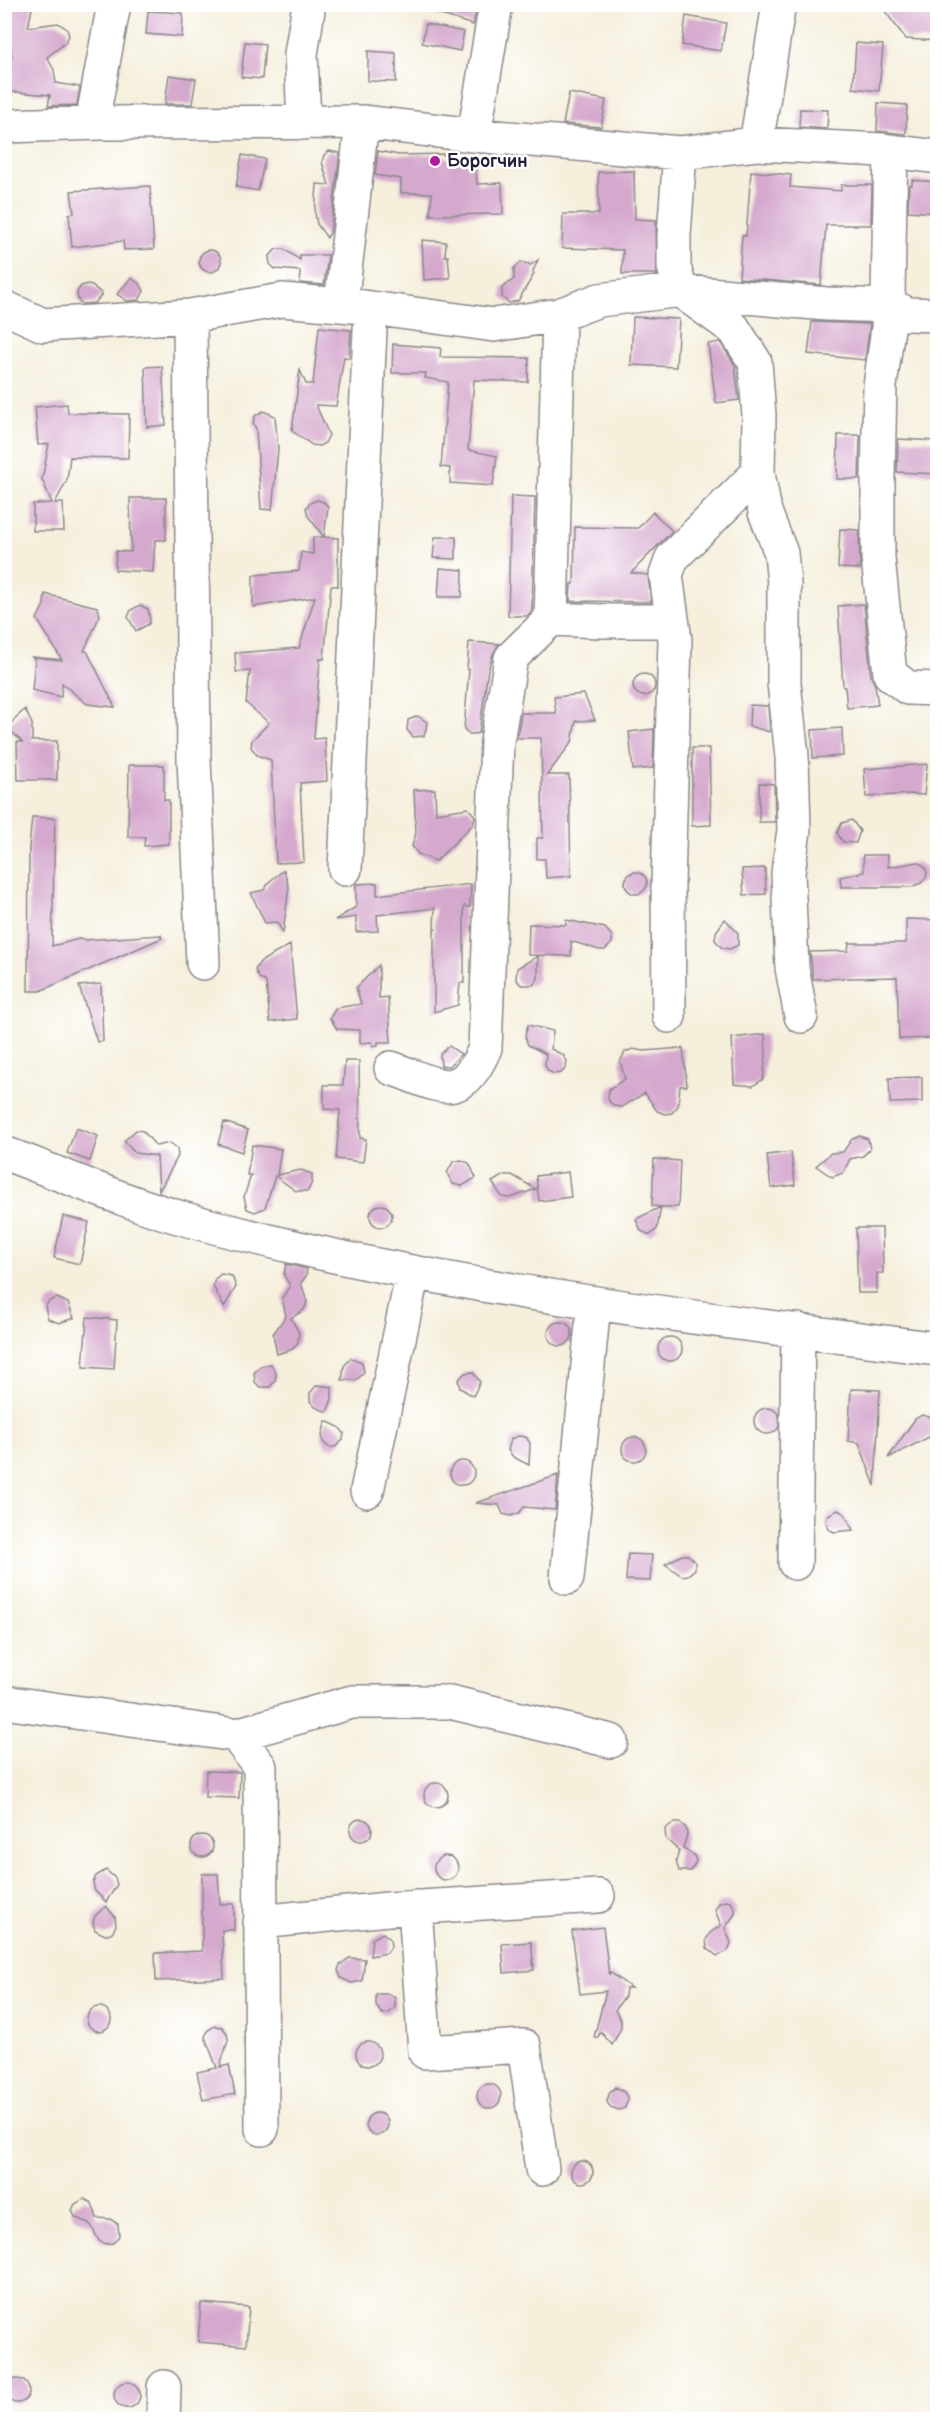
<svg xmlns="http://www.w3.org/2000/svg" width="942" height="2424" viewBox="0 0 942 2424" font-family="'Balsamiq Sans',sans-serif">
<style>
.building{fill:#d5a9ce}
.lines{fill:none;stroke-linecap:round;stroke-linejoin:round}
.minor-casing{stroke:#8c888c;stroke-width:36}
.minor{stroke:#fff;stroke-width:33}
.poi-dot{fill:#b5179e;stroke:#fff;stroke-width:2}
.labels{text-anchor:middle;stroke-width:5;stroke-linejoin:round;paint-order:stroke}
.poi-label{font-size:18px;font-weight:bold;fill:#22223b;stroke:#fff;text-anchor:start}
</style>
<rect width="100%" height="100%" fill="#fff"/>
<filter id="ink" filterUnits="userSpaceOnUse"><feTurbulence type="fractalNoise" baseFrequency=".0167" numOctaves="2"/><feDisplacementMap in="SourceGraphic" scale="12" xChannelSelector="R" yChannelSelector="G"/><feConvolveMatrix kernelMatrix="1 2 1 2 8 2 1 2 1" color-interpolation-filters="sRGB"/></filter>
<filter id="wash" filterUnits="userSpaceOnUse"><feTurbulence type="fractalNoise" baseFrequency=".008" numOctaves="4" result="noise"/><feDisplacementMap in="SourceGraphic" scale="24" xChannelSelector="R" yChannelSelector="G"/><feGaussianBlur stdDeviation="1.35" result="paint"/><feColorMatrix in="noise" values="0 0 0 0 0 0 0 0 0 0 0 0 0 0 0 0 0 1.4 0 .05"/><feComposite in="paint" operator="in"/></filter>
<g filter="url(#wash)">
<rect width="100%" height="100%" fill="#f5efdc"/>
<g id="blocks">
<!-- building -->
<path class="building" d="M7 4H33L28 27 58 23 67 29 69 36 65 43 47 57 54 70 56 83 80 87 77 105 48 106 50 95 4 91V57H12L6 26Z
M423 4H477L473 25 423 9Z
M881 6 938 8V41L906 39Z
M148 11 183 13 182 37 146 34Z
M686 16 726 23 721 51 682 45Z
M426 24 464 32 460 51 422 43Z
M245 42 265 44 262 79 241 77Z
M856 43 883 45 879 91 853 88Z
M368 51 396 53V82L368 81Z
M169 75 196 79 192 104H165Z
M569 93 606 100 601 127 563 124Z
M878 103 907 105 906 134 877 131Z
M800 109 828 110 827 129 799 127Z
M329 151 340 153 330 233 327 238 317 224 315 213 317 184 329 185 322 162 324 155Z
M378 151 399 155 444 154 445 158 475 157 477 184 502 183 503 214 430 215 432 193H401V179L375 175Z
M242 155 265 159 258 191 236 187Z
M634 171 635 219 656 220 657 274H622L623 250 562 248 563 214H599L598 172Z
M751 171 791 175 790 187 841 191V185H872L871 225H826L821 285 739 278 742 235 746 236Z
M912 180 938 182V213L908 211 909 185H912Z
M150 186 154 249 124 250 123 241 72 247 69 214 74 213 71 191Z
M422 240 446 242 445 256H448L450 278 424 280Z
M276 249H284L300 260V255H328L324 285 300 283V271L275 269 270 264 269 257Z
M199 261a11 11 0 1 1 22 0a11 11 0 1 1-22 0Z
M538 260 533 271 534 274 518 301 509 303 502 297V288L514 279V268L521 262 531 265Z
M131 278 140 284 144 291 139 300 127 301 117 294Z
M88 284 94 287 102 294 95 303 82 304 78 300 77 292 81 286Z
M633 317 679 319 676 367 631 365Z
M812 322 870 324 865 360 808 354Z
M319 327 351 330 349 358 344 357 336 406 316 405 329 435 325 443 319 446 312 445 292 431 300 370 306 384H313Z
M720 342 735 365 739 400 716 403 708 344Z
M393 344 441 348 440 357 529 358 528 382 474 380 468 450 497 456 493 486 450 483V468L441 467 448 382 425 378 426 373H392Z
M162 366 166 425 147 427 145 367Z
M67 404 68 413 129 414 128 458 70 457 67 480 55 503H63L64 531H33V504L52 503 42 479 49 444 38 445 35 407Z
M263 411 275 416 278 449 272 510 261 509 256 429 253 423 255 416Z
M838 435H860L859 479H837Z
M898 439 938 441V474L897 472Z
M511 496 535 497 532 611 527 616H508Z
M130 498H166V540H155L153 572 115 570 116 551 131 552Z
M317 500 324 502 328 507 324 537 338 538V586H331L324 659H320L314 739 325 738 327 781 300 783 304 862 276 863 271 760 257 755 251 747 252 740 269 723 246 703 250 671 236 672 235 653 299 648 315 597 253 607V575L299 571 301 552 313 554V537H324L308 516 306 508 310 503Z
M653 512 672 531 631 573 648 575 651 602 570 601 571 584H574L575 527 638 528Z
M840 529 859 530 860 569 838 568Z
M435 537H456V559L433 558Z
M440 568 463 570 462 597H438Z
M45 594 97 607 100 615 84 651H87L115 707 87 704 62 683 61 697 32 690 35 660 32 657 62 660 37 619 44 605Z
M864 604 871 676 875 685 878 705 847 708 845 687H843L838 606Z
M140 605 148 609 150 619 149 624 136 631 128 617 131 610Z
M469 642 499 644 493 654 488 670 479 733 474 734H469L464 729 469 669H467Z
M633 685a11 11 0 1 1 22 0a11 11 0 1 1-22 0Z
M584 694 595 720 576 721 572 742 547 775H569L571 876 546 878 545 859H537V838H543L541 738H517L521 713H556L554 697Z
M750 705 768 706 770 732 749 726Z
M25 709 32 724V741H57V780H18L17 742H22L12 732 10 724Z
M418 716 427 722 426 729 424 736 413 737 407 730 408 720Z
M842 728 843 756 813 758 812 730Z
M654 729 653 768 633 770 629 732Z
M692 748H709L711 825 692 826Z
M927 764 924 795 911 794 866 797 864 769Z
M129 765H164V800H169V844L144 846 145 837H128Z
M759 783 774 784 775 822H759Z
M435 789 436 813 468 808 475 816 473 824 436 861 418 854 412 846 416 833 414 790Z
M32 817 55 818 52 946 79 939 85 940 161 935 162 938 40 991H28L29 847Z
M852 820 860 831 856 843 843 842 837 833 842 823Z
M863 855H888V867L918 862 925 867 927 872 926 878 921 883 911 887H841L840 877 864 872Z
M765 868 766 894 744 895 742 869Z
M284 870 289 887 283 933 277 922 265 923 251 893 264 890 270 881Z
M625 883a11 11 0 1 1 22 0a11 11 0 1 1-22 0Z
M377 883V895L471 884 470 907 464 906V983H460L458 1005 434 1012V930L436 929H434L435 908 377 915 378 931 356 932V917L335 920 356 907V884Z
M725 919 738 933V945L730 949 722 948 715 940 716 932Z
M906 919 938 920V1038L899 1039 897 977 813 979 810 952 848 951 849 943H906Z
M566 920 605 928 612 936V943L605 950H599L571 941V956L528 955 529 924 566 925Z
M290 945 297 1019 270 1022 266 982 259 978 255 970 260 962Z
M538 956V979L533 985H521L516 979 517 968Z
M379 965V998L388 997 391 1042H378V1045L373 1046 372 1042 360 1043V1030L337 1029 330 1018 336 1008 361 1004 356 988Z
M101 984 103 1041 97 1042 79 986Z
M528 1025 553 1031 551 1049 563 1055 567 1061 566 1068 561 1073 554 1074 548 1071 545 1065 546 1054 528 1045 525 1036Z
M765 1034 766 1056 763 1079 753 1086 734 1084 732 1038Z
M449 1046 461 1054 450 1066H441L440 1054Z
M683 1048 687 1086H680L678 1106 672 1113 665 1114 657 1111 645 1093 622 1107 614 1106 609 1101 608 1097 609 1089 625 1079 620 1062 625 1052 633 1049 643 1051Z
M345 1061H359L360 1138 366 1139 363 1162 336 1159 340 1110 324 1109V1085H343Z
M922 1077V1102L890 1103 889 1078Z
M224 1122 248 1130 242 1152 218 1144Z
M76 1128 98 1136 90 1161 67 1153Z
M136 1130 143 1131 156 1146 170 1143 177 1148 178 1156 159 1191 157 1156 135 1153 124 1141Z
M859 1136 868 1139 870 1149 863 1156 850 1159 843 1173 832 1177 816 1166 831 1153 843 1152 852 1139Z
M252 1145 281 1149 277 1175 301 1170 312 1174V1182L308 1191H296L275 1176 265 1208 255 1212 247 1209 244 1197 251 1175H247Z
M791 1152 795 1185 771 1188 767 1155Z
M654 1159 680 1161 678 1207H661L657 1229 650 1235 641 1231 636 1219 661 1207 652 1206Z
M461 1160 469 1163 476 1178 462 1186 453 1184 447 1173 453 1162Z
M568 1172 571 1197 539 1201 536 1176Z
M504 1175H512L536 1189 510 1198 502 1197 492 1182Z
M370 1216a11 11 0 1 1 22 0a11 11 0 1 1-22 0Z
M63 1216 89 1222 80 1264 54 1258Z
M856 1228H882L883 1273H877V1293H858Z
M286 1264 307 1269 306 1276 301 1283 307 1302 304 1310 291 1318 299 1333 298 1342 293 1349 277 1354 273 1334 286 1316 282 1298 290 1286 284 1275Z
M221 1274 232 1276 236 1287 224 1307 213 1286 215 1279Z
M57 1298 68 1303 74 1318 59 1323 48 1319 45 1307 49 1301Z
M87 1317 117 1320 114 1369 83 1367Z
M548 1334a12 12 0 1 1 24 0a12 12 0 1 1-24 0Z
M658 1349a12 12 0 1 1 24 0a12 12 0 1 1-24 0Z
M351 1358 362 1362 364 1373 356 1380H342L344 1366Z
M271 1364 276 1374 275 1381 270 1387H260L255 1382 254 1373 261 1366Z
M473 1372 480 1382 473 1396 460 1388 458 1380 465 1373Z
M317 1385 332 1387V1399L327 1412 315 1407 310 1401V1393Z
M851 1389 880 1390 875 1486 859 1443 848 1441Z
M754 1421a13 13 0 1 1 26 0a13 13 0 1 1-26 0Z
M922 1415 933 1418 936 1426 935 1434 888 1458 915 1419Z
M326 1421 339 1427 344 1433 343 1440 335 1447H328L323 1442 322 1435Z
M518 1436 526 1437 530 1443 529 1465 513 1457 508 1450 511 1439Z
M622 1449a12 12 0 1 1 24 0a12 12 0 1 1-24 0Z
M450 1473a12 12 0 1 1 24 0a12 12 0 1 1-24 0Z
M558 1475 555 1510 524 1507 519 1513 511 1516 503 1514 499 1505 476 1503Z
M838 1510 845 1514 853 1530 834 1532 828 1529 826 1521 828 1515Z
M628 1554 652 1555 650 1581 626 1580Z
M682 1555H688L695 1561V1569L688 1575 682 1576 665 1564Z
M206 1771 240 1772 239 1798 205 1797Z
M424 1795a12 12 0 1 1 24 0a12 12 0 1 1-24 0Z
M350 1830a11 11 0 1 1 22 0a11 11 0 1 1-22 0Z
M673 1823H680L686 1828 687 1835 683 1848 694 1855 696 1861 691 1871H679L676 1861 679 1851 666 1839 665 1829Z
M191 1846a11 11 0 1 1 22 0a11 11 0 1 1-22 0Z
M434 1868a12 12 0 1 1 24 0a12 12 0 1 1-24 0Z
M106 1870 115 1878 117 1885 106 1902 95 1891 93 1883 96 1876Z
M202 1874H218L220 1904H234V1930H222L224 1978 156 1981 155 1953 202 1951Z
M726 1901 731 1902 735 1909V1914L725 1928 731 1943 728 1951 717 1956 707 1948 706 1940 710 1933 721 1925 715 1910 719 1903Z
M106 1906 115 1917 116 1925 113 1932 105 1935 95 1930 93 1923 95 1916Z
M603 1927 609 1975 610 1972 631 1988H626L625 1996 615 2010 621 2020V2028L612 2045 601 2032 597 2038 594 2037 606 1991 580 1994 572 1931Z
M383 1933 390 1939 391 1947 387 1953 370 1956 372 1939Z
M531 1942 534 1970 504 1973 502 1944Z
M349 1958 365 1959 362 1981 351 1983 341 1978 338 1970 340 1965Z
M376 1994H389L395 1998V2008L389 2013 382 2014 376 2006Z
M87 2019a12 12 0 1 1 24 0a12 12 0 1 1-24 0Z
M215 2026 222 2027 227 2033 228 2040 220 2067 229 2065 235 2094 203 2100 197 2072 217 2068 205 2037 208 2030Z
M356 2054a12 12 0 1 1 24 0a12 12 0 1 1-24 0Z
M477 2096a12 12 0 1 1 24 0a12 12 0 1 1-24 0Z
M615 2087 624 2092 628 2099 625 2108 619 2110 610 2107 607 2102 609 2094Z
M366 2124a11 11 0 1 1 22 0a11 11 0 1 1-22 0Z
M571 2172a11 11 0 1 1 22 0a11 11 0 1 1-22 0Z
M84 2199 92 2203 97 2218 110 2219 118 2224 119 2236 113 2243 106 2244 99 2241 91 2225 75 2217 72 2210 75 2204Z
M201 2303 249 2307 246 2346 198 2342Z
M5 2391a12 12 0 1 1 24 0a12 12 0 1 1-24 0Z
M114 2395a13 13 0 1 1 26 0a13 13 0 1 1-26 0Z"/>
</g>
</g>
<g filter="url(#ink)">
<use href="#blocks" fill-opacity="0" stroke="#8c888c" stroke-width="1.5"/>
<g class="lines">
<defs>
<path id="minor" d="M102 123 95 106 114 4
M304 123 301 54 309 4
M4 126 102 123 362 122 474 135 680 153 756 144 883 150 938 157
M474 135 496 4
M756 144 779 4
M891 152 888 293 891 306 880 386 878 477V558L890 674 908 688 938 689
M680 153 674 235V267L681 291 734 329 755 362 759 416 758 473 765 512 781 553 784 584V683L792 756 794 830 788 873 792 968 801 1016
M341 305 362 122
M4 307 43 325 190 316 282 300 364 307 494 325 559 315 599 300 674 291 827 304 891 306 908 314 938 315
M190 316 194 759 203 963
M551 619 601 621H672
M345 869 371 309
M669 1016 668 885 675 640 666 575 672 558 758 473
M391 1068C438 1084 460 1106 485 1048L497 741 511 658 551 619 559 315
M4 1153C64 1175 124 1202 185 1219 431 1288 685 1316 938 1349
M367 1491 413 1272
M795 1563 798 1330
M567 1578 594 1304
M4 1702 236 1735 260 1767 262 2129
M236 1735 352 1702H450L611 1741
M415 1907 425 2052 524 2046 542 2169
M260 1922 388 1909 598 1896
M163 2420 164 2387"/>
</defs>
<!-- minor casing -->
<use href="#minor" class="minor-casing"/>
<!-- minor -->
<use href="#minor" class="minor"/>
</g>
</g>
<!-- markers -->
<circle class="poi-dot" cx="435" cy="161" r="6"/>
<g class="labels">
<!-- poi labels -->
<g class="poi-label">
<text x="447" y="167">Борогчин</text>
</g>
</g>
<!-- margin -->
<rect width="942" height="2424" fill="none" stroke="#fff" stroke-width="24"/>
</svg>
